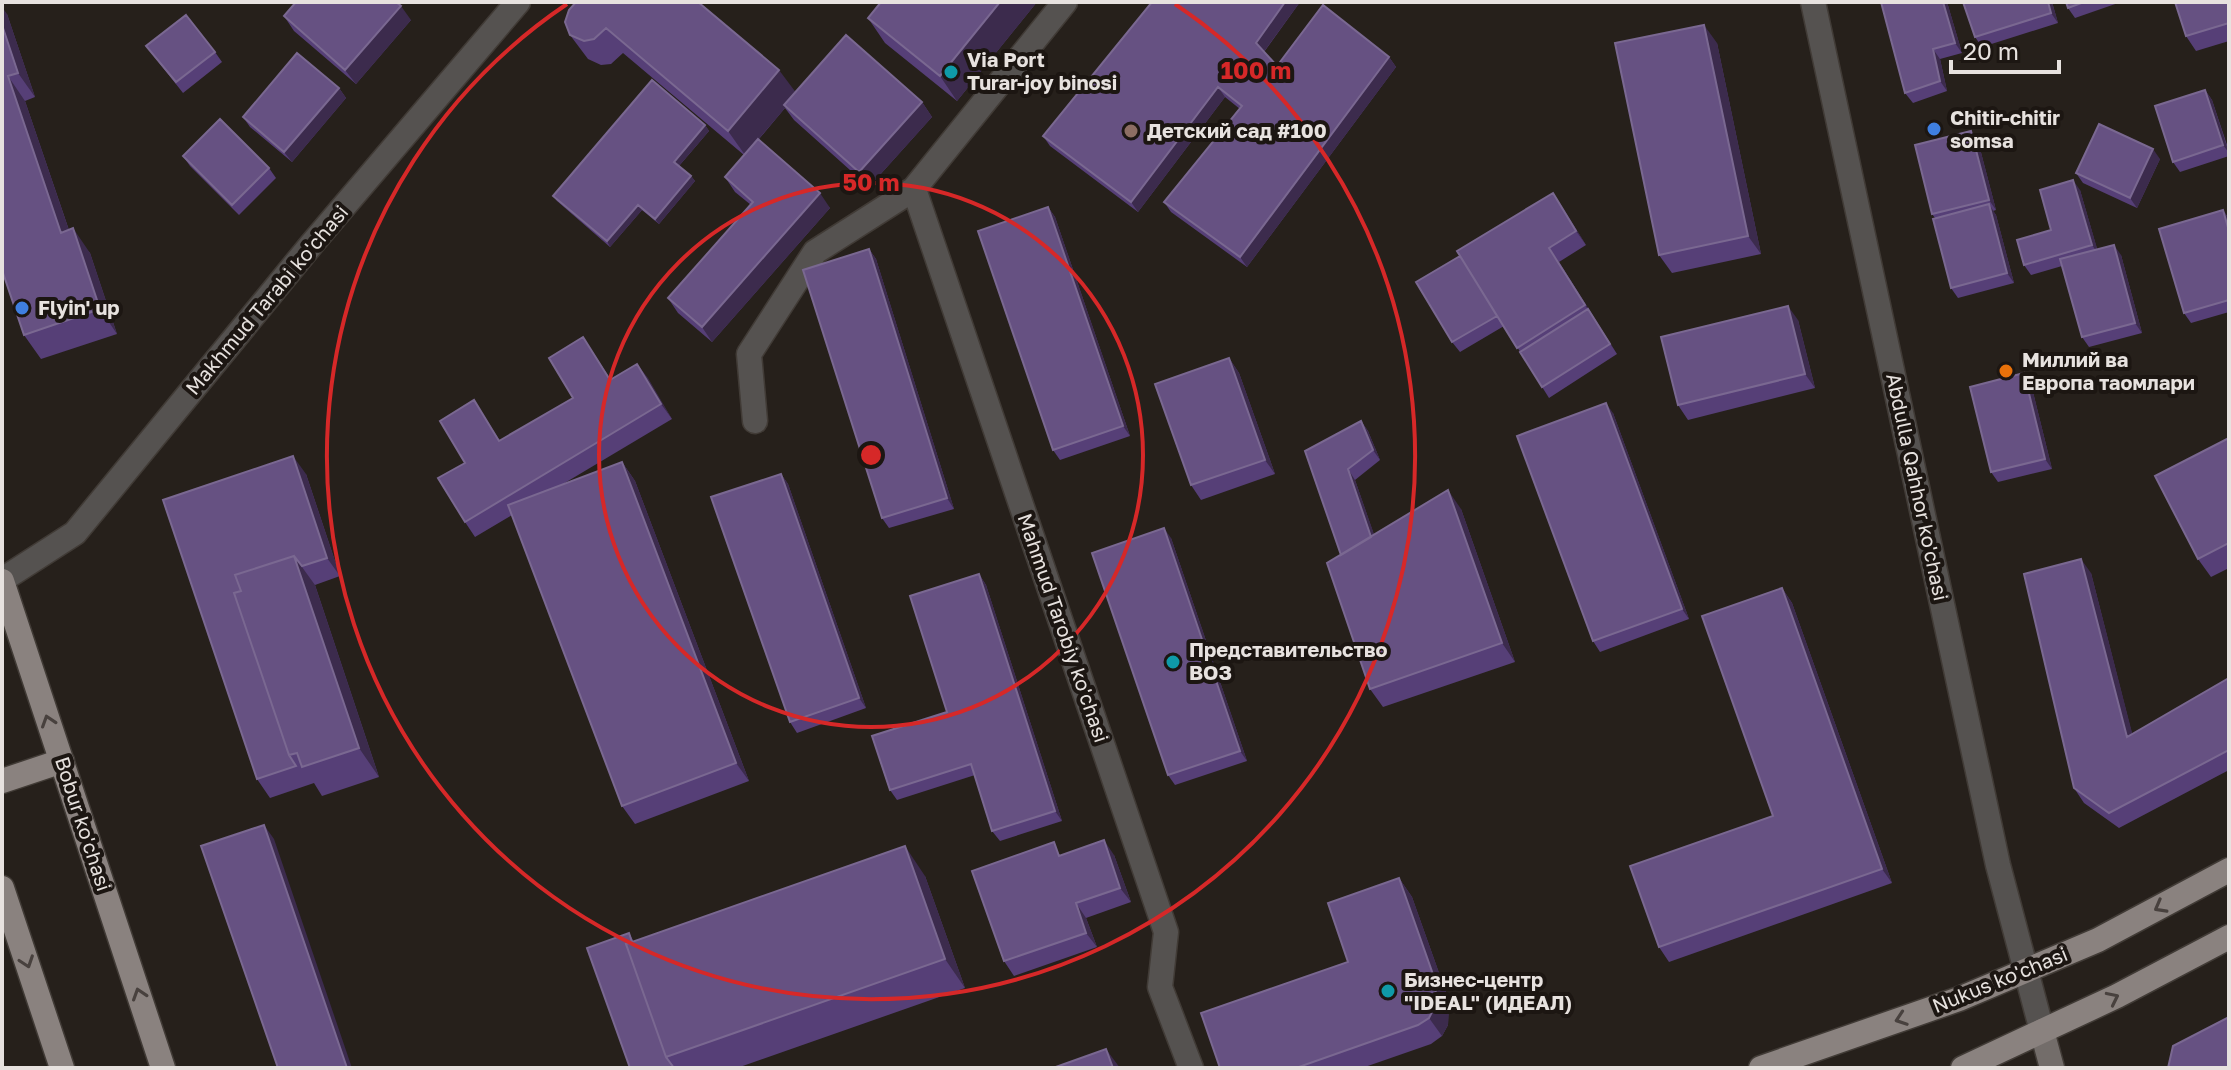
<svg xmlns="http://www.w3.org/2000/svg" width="2231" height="1070" viewBox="0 0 2231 1070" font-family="'Golos Text',sans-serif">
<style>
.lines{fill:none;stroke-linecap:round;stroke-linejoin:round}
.street-casing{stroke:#413b36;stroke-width:27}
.secondary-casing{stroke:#413b36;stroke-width:27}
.primary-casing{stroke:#413b36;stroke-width:27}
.street{stroke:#555250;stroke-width:24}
.secondary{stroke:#736d6a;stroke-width:24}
.primary{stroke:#8a827f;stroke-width:24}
.wall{fill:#563f77}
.shaded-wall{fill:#3c2b4d}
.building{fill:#665182;stroke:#7a6891;stroke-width:2}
.oneway{stroke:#48413e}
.ring{fill:none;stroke:#d62828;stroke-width:4}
.culture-dot{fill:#0f9aa8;stroke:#1c1612;stroke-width:3}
.shop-dot{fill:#3f7fe0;stroke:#1c1612;stroke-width:3}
.education-dot{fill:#8d6e63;stroke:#1c1612;stroke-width:3}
.food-dot{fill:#e8710a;stroke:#1c1612;stroke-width:3}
.labels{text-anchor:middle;stroke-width:8;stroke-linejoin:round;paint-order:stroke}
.poi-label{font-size:20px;font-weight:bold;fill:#e7e2df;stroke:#1c1612;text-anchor:start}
.street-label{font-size:20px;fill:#e7e2df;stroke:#1c1612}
.centre{fill:#d62828;stroke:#1c1612;stroke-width:4}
.ring-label{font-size:24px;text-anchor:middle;font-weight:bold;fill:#d62828;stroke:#1c1612;stroke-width:8;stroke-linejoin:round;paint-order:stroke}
</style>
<rect width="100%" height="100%" fill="#26201b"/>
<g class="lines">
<defs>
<path id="street" d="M1813 2 1998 865 2042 1031
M914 189 1166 932 1160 987 1191 1068
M755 421 749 354 815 252 914 189 1065 2
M2 580 75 533 311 245 518 2"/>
<path id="secondary" d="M2042 1031 2052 1068"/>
<path id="primary" d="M2 581 163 1068
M2 781 62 761
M2 888 62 1068
M1761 1068 1959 999 2098 940 2229 870
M1963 1068 2117 996 2229 937"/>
</defs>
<!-- street casing -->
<use href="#street" class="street-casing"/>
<!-- secondary casing -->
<use href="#secondary" class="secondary-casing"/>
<!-- primary casing -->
<use href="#primary" class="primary-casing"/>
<!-- street -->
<use href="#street" class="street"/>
<!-- secondary -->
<use href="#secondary" class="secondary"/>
<!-- primary -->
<use href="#primary" class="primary"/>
</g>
<!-- wall -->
<path class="wall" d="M881 2H1037L957 101 885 43 868 18Z
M1152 2H1300L1264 52 1277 66 1389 57 1396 67 1247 267 1171 212 1164 202 1240 109 1225 97 1138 212 1050 146 1043 136Z
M1947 2 1962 53 1940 59 1947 91 1913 103 1905 93Z
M1963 2H2052L2058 23 1982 47 1975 37Z
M2066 2H2121L2075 18 2068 8Z
M2229 2V41L2196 51 2186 36Z
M569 10 795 92 922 102 932 117 869 187 794 120 785 108 759 139 830 208 712 342 678 313 668 298 751 205 735 192 725 177 744 155 623 53 611 64 601 65 588 59 570 35Z
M7 14 35 97 25 101 69 230 90 253 117 334 41 359 24 335 2 270Z
M284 16 411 20 356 84 294 31Z
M1717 43 1761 254 1672 273 1659 255Z
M146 46 215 52 222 62 183 93Z
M339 88 346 98 292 162 250 127 243 117Z
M2205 90 2212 100 2229 151V156L2180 172 2173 162Z
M705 125 709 131 679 166 691 176 695 181 659 224 642 210 610 247 557 201 553 196Z
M1978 141 1996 210 1993 211 1996 215 2014 283 1958 298 1951 288 1935 218 1932 214Z
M183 156 269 168 276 178 239 215 190 166Z
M2160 159 2137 208 2083 183 2076 173Z
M2080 190 2097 249 2121 255 2142 333 2089 347 2082 337 2062 266 2031 275 2024 265Z
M1553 193 1586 245 1559 262 1617 354 1549 398 1504 326 1460 352 1452 342Z
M1048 207 1055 217 1130 436 1060 460 1053 450Z
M2223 210 2229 219V312L2191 323 2184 313Z
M869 249 876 259 954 509 889 528 882 518Z
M1798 320 1815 388 1688 420 1678 405Z
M583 337 611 380 637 364 672 419 563 484 622 462 635 481 749 781 635 824 622 806 512 515 475 537 465 522V463L474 400 500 441 573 398Z
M1229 358 1239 373 1275 474 1201 500 1191 485Z
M2031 384 2052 469 1998 482 1991 472Z
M1613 413 1689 619 1600 652 1593 641Z
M1361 421 1368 431 1380 460 1355 480 1374 535 1461 509 1515 662 1383 707 1370 689 1341 555 1305 451Z
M2229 438V568L2211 577 2198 559Z
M306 474 340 576 315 585 379 777 322 796 314 783 270 798 257 779Z
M781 474 788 484 866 708 797 733 790 722Z
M1171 538 1247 761 1175 785 1168 775Z
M2091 573 2132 734 2229 678V770L2119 828 2084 803 2074 788Z
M979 574 986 585 1062 821 1000 841 992 831 975 775 897 800 890 790 947 712Z
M1782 588 1792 603 1892 883 1669 962 1659 947 1773 816Z
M1063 854 1114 855 1131 902 1086 918 1097 947 1014 976 1004 961Z
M925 876 965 988 737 1068H630L629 933 634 942Z
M1399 878 1412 897 1449 1001 1448 1025 1442 1036 1431 1044 1362 1068H1220L1348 962Z"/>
<!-- shaded-wall -->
<path class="shaded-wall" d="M1000 2H1037L957 101 940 76Z
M1285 2H1300L1263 53 1256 43Z
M1943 2H1947L1962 53 1955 43Z
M2048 2H2052L2058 23 2051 13Z
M401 6 411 20 356 84 345 70Z
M2 7 7 14 35 97 18 73 2 25Z
M1704 25 1717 43 1761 254 1748 236Z
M1933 49 1940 59 1947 91 1940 81Z
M1389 57 1396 67 1247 267 1240 257Z
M779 70 797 94 745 155 728 131Z
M8 76 25 101 78 257 61 233Z
M1218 87 1225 97 1138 212 1131 202Z
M339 88 346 98 292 162 284 152Z
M2205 90 2212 100 2229 153 2223 145Z
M922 102 932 117 869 187 859 172Z
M705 125 709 131 678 167 674 162Z
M1971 131 1978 141 1996 210 1989 200Z
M2153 149 2160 159 2137 208 2130 198Z
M691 176 695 181 659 224 655 219Z
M2073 180 2080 190 2099 255 2092 245Z
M820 193 830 208 712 342 702 327Z
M1553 193 1563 208 1586 245 1576 231Z
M1989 204 1996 215 2014 283 2007 273Z
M638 205 642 210 610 247 607 241Z
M1048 207 1055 217 1130 436 1123 426Z
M2223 210 2229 219V231Z
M73 228 90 253 117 334 100 309Z
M2114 245 2121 255 2142 333 2135 323Z
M1549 248 1559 262 1617 354 1585 305Z
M869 249 876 259 954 509 947 498Z
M1788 306 1798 320 1815 388 1805 374Z
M1229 358 1239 373 1275 474 1265 460Z
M637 364 648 378 672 419 661 404Z
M2024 373 2031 384 2052 469 2045 459Z
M1606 403 1613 413 1689 619 1682 609Z
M1361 421 1368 431 1380 460 1373 450Z
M293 456 306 474 340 576 327 558Z
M622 462 635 481 749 781 736 763Z
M1348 469 1355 480 1382 557 1375 547Z
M781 474 788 484 866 708 859 698Z
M1448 490 1461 509 1515 662 1502 643Z
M1164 528 1171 538 1247 761 1240 751Z
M294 556 315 585 379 777 359 748Z
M2081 559 2091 573 2137 752 2127 737Z
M979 574 986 585 1062 821 1055 811Z
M1782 588 1792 603 1892 883 1882 869Z
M264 825 274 839 352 1068H347Z
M1104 840 1114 855 1131 902 1120 888Z
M905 846 925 876 965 988 945 959Z
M1399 878 1412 897 1449 1001 1448 1025 1442 1036 1429 1018Z
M1076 903 1086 918 1097 947 1086 933Z
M1106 1049 1120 1068H1113Z"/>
<!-- building -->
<path class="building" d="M296 2H396L401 6 345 70 284 16Z
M576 2H698L779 70 728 131 606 28 594 39 584 41 570 35 565 22 569 10Z
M881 2H1000L940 76 868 18Z
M1152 2H1285L1256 43 1277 66 1323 5 1389 57 1240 257 1164 202 1242 106 1218 87 1131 202 1043 136Z
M1881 2H1943L1955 43 1933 49 1940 81 1905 93Z
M1963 2H2048L2051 13 1975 37Z
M2066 2H2084L2068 8Z
M2175 2H2229V23L2186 36Z
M186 15 215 52 176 82 146 46Z
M2 25 18 73 8 76 61 233 73 228 100 309 24 335 2 270Z
M1704 25 1748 236 1659 255 1615 43Z
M846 35 922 102 859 172 784 105Z
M297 53 339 88 284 152 243 117Z
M652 80 705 125 674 162 691 176 655 219 638 205 607 241 553 196Z
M2205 90 2223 145 2173 162 2155 106Z
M220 119 269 168 232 205 183 156Z
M2099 124 2153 149 2130 198 2076 173Z
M1971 131 1989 200 1932 214 1915 145Z
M758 139 820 193 702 327 668 298 753 202 725 177Z
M2073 180 2092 245 2024 265 2017 240 2051 230 2040 190Z
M1553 193 1576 231 1549 248 1585 305 1517 348 1457 251Z
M1989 204 2007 273 1951 288 1933 219Z
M1048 207 1123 426 1053 450 978 231Z
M2223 210 2229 231V300L2184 313 2159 229Z
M2114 245 2135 323 2082 337 2060 259Z
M869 249 947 498 882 518 803 270Z
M1460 256 1497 316 1452 342 1416 282Z
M1788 306 1805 374 1678 405 1661 337Z
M1588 309 1610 344 1542 387 1520 352Z
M583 337 610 380 637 364 661 404 465 522 438 478 465 463 440 421 474 400 499 441 573 398 549 358Z
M1229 358 1265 460 1191 485 1155 384Z
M2024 373 2045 459 1991 472 1970 387Z
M1606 403 1682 609 1593 641 1517 436Z
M1361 421 1373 450 1348 469 1371 537 1341 555 1305 451Z
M2229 438V543L2198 559 2155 476Z
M293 456 327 558 302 566 294 556 235 575 241 591 234 593 289 755 296 766 257 779 163 500Z
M622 462 736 763 622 806 508 505Z
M781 474 859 698 790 722 711 497Z
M1448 490 1502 643 1370 689 1327 563Z
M1164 528 1240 751 1168 775 1092 553Z
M294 556 359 748 302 767 297 753 289 755 234 593 241 591 235 575Z
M2081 559 2127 737 2229 678V750L2109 813 2074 788 2024 574Z
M979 574 1055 811 992 831 971 764 890 790 872 736 947 712 910 596Z
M1782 588 1882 869 1659 947 1630 866 1773 816 1702 616Z
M264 825 347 1068H278L201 846Z
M1104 840 1120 888 1076 903 1086 933 1004 961 972 871 1054 842 1059 856Z
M905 846 945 959 666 1057 626 944Z
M1399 878 1436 983 1435 1006 1429 1018 1418 1025 1296 1068H1220L1201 1013 1348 962 1328 903Z
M629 933 632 942 626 944 666 1057 674 1068H630L587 948Z
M2229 1017V1068H2168L2173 1046Z
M1106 1049 1113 1068H1053Z"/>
<!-- one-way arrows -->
<defs><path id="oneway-chevron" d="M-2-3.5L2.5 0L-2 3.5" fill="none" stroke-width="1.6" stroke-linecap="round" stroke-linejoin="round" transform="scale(2)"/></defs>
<g class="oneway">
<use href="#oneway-chevron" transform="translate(48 721) rotate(-108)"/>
<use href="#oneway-chevron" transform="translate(2160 907) rotate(151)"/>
<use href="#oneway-chevron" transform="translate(27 962) rotate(71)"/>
<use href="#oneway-chevron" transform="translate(139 994) rotate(-108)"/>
<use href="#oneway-chevron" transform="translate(2113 998) rotate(-26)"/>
<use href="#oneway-chevron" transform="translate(1901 1019) rotate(161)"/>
</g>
<!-- distance rings -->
<g class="ring">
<circle cx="871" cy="455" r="272"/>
<path d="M1175 4A544 544 0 1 1 567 4"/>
</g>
<!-- markers -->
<g class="culture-dot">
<circle cx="951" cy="72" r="8"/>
<circle cx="1173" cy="662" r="8"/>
<circle cx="1388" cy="991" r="8"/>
</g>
<g class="shop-dot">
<circle cx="1934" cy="129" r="8"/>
<circle cx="22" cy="308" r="8"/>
</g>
<circle class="education-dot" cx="1131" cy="131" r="8"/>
<circle class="food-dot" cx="2006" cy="371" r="8"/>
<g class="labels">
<!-- poi labels -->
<g class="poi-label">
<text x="967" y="67">Via Port<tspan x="967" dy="23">Turar-joy binosi</tspan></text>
<text x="1950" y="125">Chitir-chitir<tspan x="1950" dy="23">somsa</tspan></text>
<text x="1147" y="138">Детский сад #100</text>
<text x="38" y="315">Flyin' up</text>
<text x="2022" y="367">Миллий ва<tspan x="2022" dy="23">Европа таомлари</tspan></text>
<text x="1189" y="657">Представительство<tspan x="1189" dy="23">ВОЗ</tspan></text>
<text x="1404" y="987">Бизнес-центр<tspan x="1404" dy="23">"IDEAL" (ИДЕАЛ)</tspan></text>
</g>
<!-- street labels -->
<g class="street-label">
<text transform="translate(267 300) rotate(-50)" y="7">Makhmud Tarabi ko'chasi</text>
<text transform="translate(1917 487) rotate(78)" y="7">Abdulla Qahhor ko'chasi</text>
<text transform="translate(1063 628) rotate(71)" y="7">Mahmud Tarobiy ko'chasi</text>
<text transform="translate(83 824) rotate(72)" y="7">Bobur ko'chasi</text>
<text transform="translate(2000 980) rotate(-22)" y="7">Nukus ko'chasi</text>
</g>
</g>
<circle cx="871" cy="455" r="12" class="centre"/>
<g class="ring-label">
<text x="1256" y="79">100 m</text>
<text x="871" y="191">50 m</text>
</g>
<!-- border -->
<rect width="2231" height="1070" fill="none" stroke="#e7e2df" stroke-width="8"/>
<!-- scale -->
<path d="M1951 60v12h108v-12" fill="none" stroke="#e7e2df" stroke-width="4"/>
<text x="1963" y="60" font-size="24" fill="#e7e2df" stroke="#1c1612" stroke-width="6" paint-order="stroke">20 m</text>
</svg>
